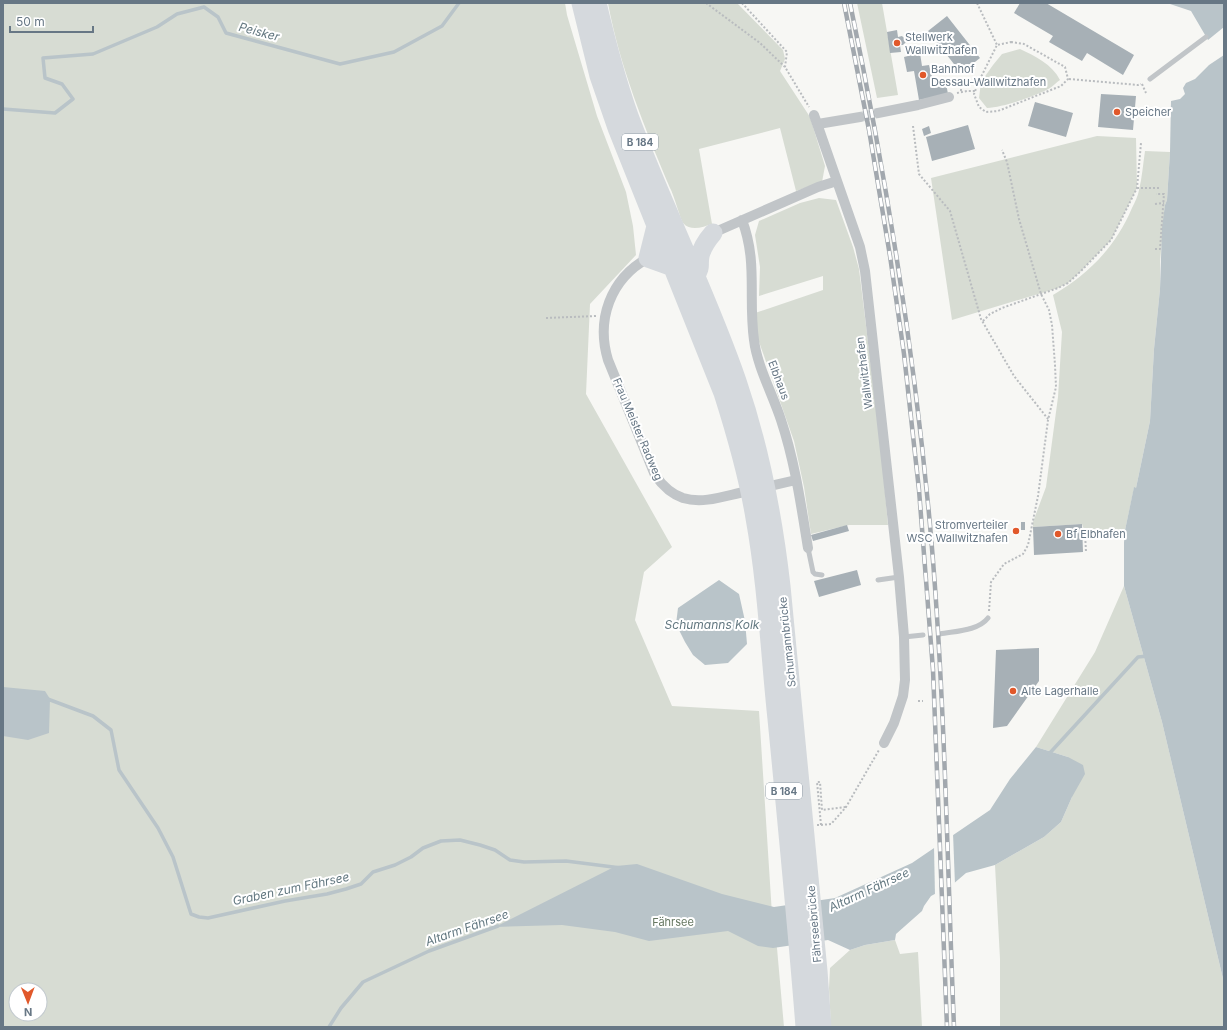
<svg xmlns="http://www.w3.org/2000/svg" width="1227" height="1030" viewBox="0 0 1227 1030" font-family="Inter,sans-serif">
<style>
.green{fill:#d7dcd3;fill-rule:evenodd}
.water{fill:#b9c4c9}
.pier{fill:#f7f7f4}
.lines{fill:none;stroke-linecap:round;stroke-linejoin:round}
.stream{stroke:#b9c4c9;stroke-width:3.5}
.building{fill:#a7b0b6}
.street-tunnel{stroke:#d3d7d8;stroke-width:10;stroke-dasharray:10 5;stroke-linecap:butt}
.path{stroke:#b9bcbf;stroke-width:2;stroke-dasharray:2 2;stroke-linecap:butt}
.lane{stroke:#c1c5c8;stroke-width:5}
.street{stroke:#c1c5c8;stroke-width:10}
.highway{stroke:#d5d9dd;stroke-width:19}
.rail-casing{stroke:#a2a8ae;stroke-width:4.5}
.rail{stroke:#fff;stroke-width:3;stroke-dasharray:9;stroke-linecap:butt}
.poi-dot{fill:#e1582a;stroke:#fff;stroke-width:1.5}
.labels{text-anchor:middle;stroke-width:4;stroke-linejoin:round;paint-order:stroke}
.shield{fill:#fff;stroke:#95a0aa;stroke-width:1}
.shield-label{font-size:10px;font-weight:bold;fill:#677785}
.poi-label{font-size:11px;fill:#677785;stroke:#fff;text-anchor:start}
.street-label{font-size:11px;fill:#677785;stroke:#fff}
.park-label{font-size:11px;fill:#667761;stroke:#fff}
.water-label{font-size:12px;font-style:italic;fill:#637881;stroke:#fff}
</style>
<rect width="100%" height="100%" fill="#f7f7f4"/>
<!-- green -->
<path class="green" d="M3 3H565L567 15 597 116 626 192 633 226 636 255 590 304 586 394 672 547 644 572 635 620 672 706 759 711 773 930 777 948 784 1027H3ZM16 990H40V1014H16Z
M608 3H737L783 50 785 59 780 71 810 117 825 166 822 182 796 191 780 128 699 149 712 224C703 227 691 232 683 223 680 218 674 195 670 188 645 128 620 68 608 3Z
M857 3H882L898 95 877 98Z
M1020 49C1035 56 1052 64 1060 80 1057 82 1053 86 1050 88 1036 96 1004 107 987 108L979 98 981 82 993 65 1002 54Z
M1097 136 1136 138 1137 188 1111 240 1081 271 1068 283 1058 288 952 320 931 178Z
M1145 151 1170 152 1167 200 1165 205 1160 262V289L1154 349 1150 421 1136 488H1134L1124 535 1106 532H1085L1082 524 1033 527V522L1046 487 1058 397 1062 332 1053 295C1089 274 1116 246 1132 208 1135 202 1138 196 1139 190 1142 178 1143 164 1145 151Z
M819 198 836 200 853 247 859 269 880 439 888 525H849L811 534 804 487 794 441 758 339 755 313 823 290V276L759 296 760 267 755 235 759 221 800 203Z
M1124 586 1162 722 1224 983V1027H1000V959L995 865 1044 837 1061 822 1072 797 1068 757 1036 747 1095 652Z
M895 940 900 954 918 952 922 1027H831L829 988 830 968 850 950 865 945Z"/>
<!-- water -->
<path class="water" d="M1167 3H1224V27L1208 40 1191 11Z
M1224 55V983L1162 722 1124 586V542L1125 535H1124L1134 487 1136 488 1150 421 1154 349 1160 289 1162 228 1165 205 1167 200 1170 152 1171 101 1180 99 1185 94 1183 88 1186 83 1195 79 1209 65Z
M719 580 739 594 745 621 747 644 728 663 705 665 693 655 685 642 676 624 678 608Z
M3 687 45 691 50 699 49 733 28 740 3 736Z
M1036 747 1068 757 1083 765 1085 774 1072 797 1061 822 1044 837 995 865 966 873 952 885 931 896 924 906 922 911 896 934 895 940 865 945 850 950 828 940 773 948 758 946 728 931 649 941 615 932 562 925 495 927 616 866 637 864 722 894 774 907 835 898 912 863 990 810 1010 779Z"/>
<!-- pier -->
<path class="pier" d="M953 833 955 885 935 896 934 846Z"/>
<g class="lines">
<!-- stream -->
<path class="stream" d="M3 109 55 113 73 99 62 84 45 78 43 58 93 54 157 27 177 14 204 7 218 17 226 33 340 64 394 52 442 26 459 3
M45 698 93 716 111 730 119 770 158 828 173 857 191 914 199 917 208 918 285 901 327 894 346 889 361 884 373 872 395 865 411 857 423 848 441 841 460 840 480 845 495 850 510 860 524 862 566 861 621 868
M1048 755 1138 657 1148 656
M329 1027 341 1008 363 982 429 951 498 926"/>
</g>
<!-- building -->
<path class="building" d="M1020 3H1046L1134 55 1123 75 1087 53 1082 61 1049 42 1053 36 1014 13Z
M947 16 980 58 961 73 928 31Z
M897 30 898 37 902 36 905 39 906 42 903 45H900L901 52 890 53 887 32Z
M920 53 922 66 929 65 933 81 945 78 948 94 919 100 914 71 907 72 904 57Z
M1101 94 1136 96 1133 130 1098 127Z
M1035 102 1073 113 1066 137 1028 126Z
M968 125 975 149 932 161 926 137Z
M929 126 931 133 924 136 922 129Z
M1021 522H1025V530H1021Z
M1082 524 1083 552 1034 555 1033 527Z
M847 525 849 531 813 541 811 535Z
M857 570 861 585 819 597 814 581Z
M1039 648V681L1007 726 993 728 996 650Z"/>
<g class="lines">
<!-- street-tunnel -->
<path class="street-tunnel" d="M860 117 878 113"/>
<!-- path -->
<path class="path" d="M706 3 760 43 785 67 809 107
M742 3 787 52 785 67
M977 3 997 45
M1011 42 1024 44 1065 67 1068 79 1061 86 998 111 986 112 979 107 974 94 979 81 997 45Z
M1069 79 1138 85 1141 84
M1142 84 1146 93
M961 85V92
M957 93 967 91H975
M913 126 919 174 950 211 981 319 1014 376 1048 419
M1137 188H1159
M1155 204 1164 203
M1155 249H1160L1164 194H1156
M546 318 596 316
M983 321 990 314 1002 308 1058 288 1068 283 1081 271 1111 240 1137 188 1141 143
M1085 533 1086 552
M989 611 991 582 1004 564 1023 554 1028 545 1038 496 1048 420 1056 387 1055 365 1052 325 1049 310 1041 294 1019 219 1007 162 1002 150
M918 701H923
M817 825H821L817 782H820L822 810 846 807
M821 825 831 824 846 807 879 750"/>
<!-- lane -->
<path class="lane" d="M1150 79 1206 37
M808 548 813 572 815 574 822 575
M878 580 899 577
M940 634C955 631 978 631 988 618
M904 637 923 635"/>
<!-- street -->
<path class="street" d="M878 113 918 105 949 97
M814 115 860 247 865 271 899 577 904 637 905 680 903 696 894 723 884 743
M818 124 860 117
M742 220C758 262 748 297 754 340 757 366 773 395 781 420 795 462 801 505 808 548
M713 233 818 187 837 181
M648 258C610 279 596 320 608 360L655 475C662 485 671 494 683 498 703 504 725 496 744 492 762 488 779 484 796 480"/>
<!-- highway -->
<path class="highway" d="M581 3 599 76 617 128 723 393C736 434 748 475 755 518 767 584 770 653 777 719 787 822 797 924 805 1027
M597 3C606 41 616 79 629 116 662 205 706 291 737 381 760 448 773 516 781 586L818 971 822 1027
M656 226 648 258 673 267
M695 277C702 265 698 267 700 256 702 247 707 240 713 233"/>
<defs>
<path id="rail" d="M844 3 869 130 890 256 904 354 919 490 933 670 947 1027
M850 3C886 176 914 349 930 525 945 692 947 860 954 1027"/>
</defs>
<!-- rail casing -->
<use href="#rail" class="rail-casing"/>
<!-- rail -->
<use href="#rail" class="rail"/>
</g>
<!-- markers -->
<g class="poi-dot">
<circle cx="897" cy="43" r="4"/>
<circle cx="923" cy="75" r="4"/>
<circle cx="1117" cy="112" r="4"/>
<circle cx="1016" cy="531" r="4"/>
<circle cx="1058" cy="534" r="4"/>
<circle cx="1013" cy="691" r="4"/>
</g>
<g class="labels">
<!-- shield labels -->
<g class="shield">
<rect x="622" y="134" width="36" height="16" rx="3"/>
<rect x="766" y="783" width="36" height="16" rx="3"/>
</g>
<g class="shield-label">
<text x="640" y="146">B 184</text>
<text x="784" y="795">B 184</text>
</g>
<!-- poi labels -->
<g class="poi-label">
<text x="905" y="41">Stellwerk<tspan x="905" dy="13">Wallwitzhafen</tspan></text>
<text x="931" y="73">Bahnhof<tspan x="931" dy="13">Dessau-Wallwitzhafen</tspan></text>
<text x="1125" y="116">Speicher</text>
<text x="1008" y="529" text-anchor="end">Stromverteiler<tspan x="1008" dy="13">WSC Wallwitzhafen</tspan></text>
<text x="1066" y="538">Bf Elbhafen</text>
<text x="1021" y="695">Alte Lagerhalle</text>
</g>
<!-- street labels -->
<g class="street-label">
<text transform="translate(864 373) rotate(-97)" y="4">Wallwitzhafen</text>
<text transform="translate(779 380) rotate(69)" y="4">Elbhaus</text>
<text transform="translate(638 429) rotate(67)" y="4">Frau Meister Radweg</text>
<text transform="translate(787 642) rotate(-96)" y="4">Schumannbrücke</text>
<text transform="translate(814 924) rotate(-95)" y="4">Fährseebrücke</text>
</g>
<!-- park labels -->
<g class="park-label">
<text x="673" y="926">Fährsee</text>
</g>
<!-- water labels -->
<g class="water-label">
<text transform="translate(259 32) rotate(15)" y="4">Peisker</text>
<text x="712" y="629">Schumanns Kolk</text>
<text transform="translate(291 889) rotate(-12)" y="4">Graben zum Fährsee</text>
<text transform="translate(869 890) rotate(-25)" y="4">Altarm Fährsee</text>
<text transform="translate(467 928) rotate(-19)" y="4">Altarm Fährsee</text>
</g>
</g>
<!-- border -->
<rect width="1227" height="1030" fill="none" stroke="#677785" stroke-width="8"/>
<!-- north arrow -->
<g transform="translate(28 1002) rotate(179)"><circle r="19" fill="#ffffff" stroke="#c2c9ce"/>
<path d="M0-3L7 15L0 10L-7 15Z" fill="#e1582a"/>
<text y="-6" font-size="11" font-weight="bold" text-anchor="middle" fill="#677785">N</text>
</g>
<!-- scale -->
<path d="M10 26v6h83v-6" fill="none" stroke="#677785" stroke-width="2"/>
<text x="16" y="26" font-size="12" fill="#677785" stroke="#ffffff" stroke-width="3" paint-order="stroke">50 m</text>
</svg>
